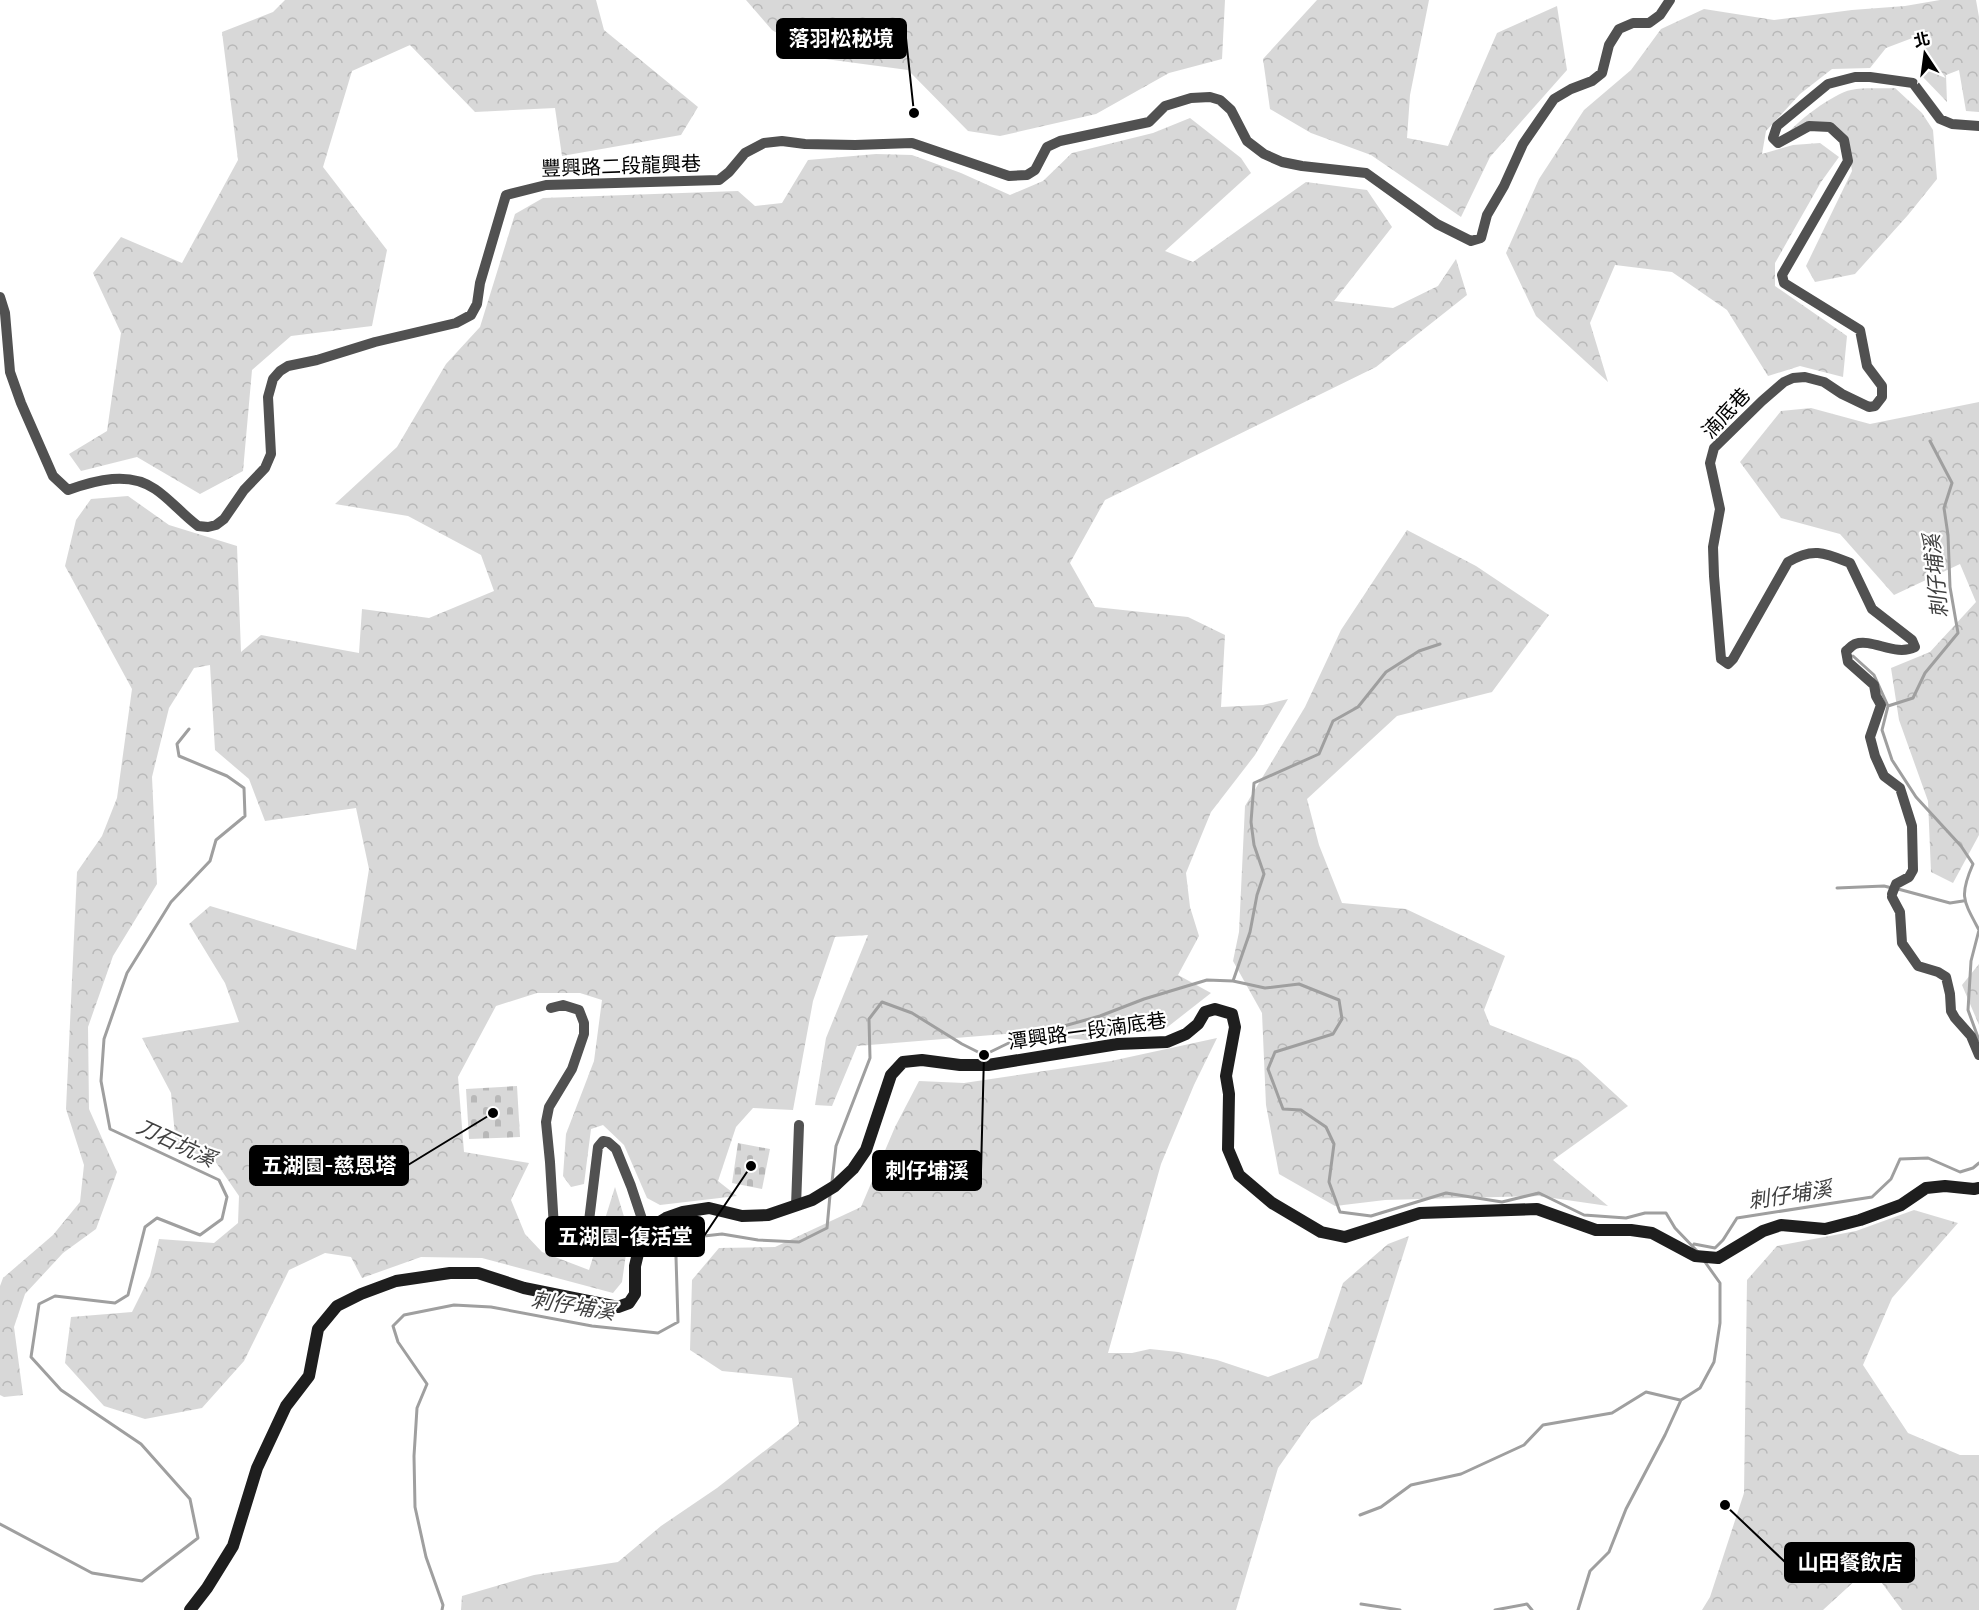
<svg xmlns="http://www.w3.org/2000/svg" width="1979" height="1610" viewBox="0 0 1979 1610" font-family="Cabin,'Noto Sans TC',sans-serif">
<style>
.forest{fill:url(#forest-crowns)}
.cemetery{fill:url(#cemetery-stones)}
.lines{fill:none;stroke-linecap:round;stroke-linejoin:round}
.stream{stroke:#9f9f9f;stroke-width:3}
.street{stroke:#515151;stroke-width:10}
.secondary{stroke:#1e1e1e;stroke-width:12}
.labels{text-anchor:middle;stroke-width:4.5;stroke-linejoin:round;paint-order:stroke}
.street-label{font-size:20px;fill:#000;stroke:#fff}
.water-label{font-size:21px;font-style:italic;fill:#404040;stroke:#fff}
.leader{fill:none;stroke:#000;stroke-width:2}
.callout-dot{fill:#000;stroke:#fff;stroke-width:2}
.callout{fill:#000;stroke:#000;stroke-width:2}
.callout-label{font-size:21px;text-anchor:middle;font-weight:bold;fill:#fff}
</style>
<defs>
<pattern id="forest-crowns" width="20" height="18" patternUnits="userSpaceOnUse" patternTransform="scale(1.5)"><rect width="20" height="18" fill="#d8d8d8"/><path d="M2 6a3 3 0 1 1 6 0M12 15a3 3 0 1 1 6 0" fill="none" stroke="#b8b8b8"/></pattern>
<pattern id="cemetery-stones" width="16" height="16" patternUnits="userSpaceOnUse" patternTransform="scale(1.5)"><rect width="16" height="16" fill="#d8d8d8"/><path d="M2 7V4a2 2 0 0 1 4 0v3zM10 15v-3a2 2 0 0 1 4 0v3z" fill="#b8b8b8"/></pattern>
</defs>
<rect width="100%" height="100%" fill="#fff"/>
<!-- forest -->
<path class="forest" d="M285 0H596L604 30 698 107 681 135 562 156 555 108 475 112 410 45 352 71 323 167 387 250 372 326 291 336 252 370 243 471 200 494 137 457 81 471 69 454 107 431 121 333 93 273 121 237 182 263 238 160 222 32 273 12Z
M746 0H1225L1222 59 1169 73 1096 114 1000 136 968 131 908 70 818 58 772 30Z
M1317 0H1429L1410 95 1407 138 1448 146 1497 33 1557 6 1567 70 1490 157 1461 217 1371 155 1311 133 1270 109 1263 59Z
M1940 0H1976L1979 17V112L1966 111 1959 70 1946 75 1947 102 1922 76 1926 53 1915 37 1886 48 1870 68 1832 69 1800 94 1766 131 1762 154 1793 145 1820 143 1839 157 1821 182 1775 263V286L1847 336 1843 377 1800 366 1768 376 1727 310 1672 272 1615 265 1590 323 1608 382 1536 316 1506 253 1539 179 1584 110 1631 70 1661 29 1704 9 1774 20 1852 10 1905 6Z
M1895 88 1922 113 1933 130 1937 179 1908 215 1855 274 1815 282 1806 266 1852 171 1847 139 1831 124 1785 137C1794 123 1834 93 1851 90 1865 87 1881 89 1895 88Z
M1190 118 1241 158 1251 173 1165 251 1193 262 1306 182 1367 190 1392 227 1334 301 1393 308 1438 286 1456 259 1467 295 1376 367 1105 500 1070 563 1095 607 1188 617 1225 635 1221 707 1263 705 1288 699 1255 755 1211 812 1186 873 1190 907 1199 936 1178 975 1211 993 1165 1029 1086 1040 1017 1033 857 1046 832 1106 815 1105 826 1038 868 935 835 937 813 1001 793 1110 753 1108 736 1127 718 1181 737 1196 660 1205 647 1198 624 1145 603 1125 591 1129 584 1184 571 1187 563 1176 566 1134 594 1061 602 1000 580 993H537L496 1006 458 1077 464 1152 529 1163 511 1200 525 1234 542 1252 589 1270 615 1187 629 1233 622 1282 613 1293 482 1258 421 1257 362 1278 351 1257 325 1253 289 1270 244 1361 202 1408 145 1419 104 1406 65 1363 71 1317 132 1312 150 1276 159 1239 214 1243 238 1223 239 1196 215 1161 176 1146 171 1093 142 1038 239 1022 225 983 189 924 210 906 356 950 369 869 356 808 265 821 249 779 215 750 210 665 194 668 169 708 152 777 157 884 113 956 88 1027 89 1109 117 1172 96 1229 63 1253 25 1294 14 1327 23 1395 4 1397 0 1395V1286L3 1278 53 1235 80 1202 84 1165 66 1109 77 872 102 836 117 798 132 689 65 566 76 520 91 499 128 496 169 525 237 546 241 652 261 635 359 653 362 609 429 618 494 591 481 555 408 516 335 504 397 447 446 364 480 327 515 214 543 198 738 191 755 206 782 203 808 160 876 154 912 155 961 173 1010 195 1043 181 1072 153 1153 133Z
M1979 402V835L1953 883 1931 872 1928 801 1899 720 1891 668 1930 652 1976 602 1960 564 1894 595 1840 534 1781 518 1740 462 1781 411 1811 408 1870 424Z
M1407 530 1476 566 1549 615 1492 692 1397 716 1307 799 1319 845 1342 903 1406 909 1505 956 1484 1010 1490 1025 1578 1060 1628 1106 1553 1160 1608 1206 1539 1196 1385 1200 1335 1206 1279 1174 1266 1105 1262 1013 1233 961 1239 932 1245 806 1305 707 1341 630Z
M1979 964V1025L1962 985Z
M1217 1038 1194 1085 1161 1164 1108 1353H1132L1150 1349 1178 1352 1217 1360 1268 1377 1318 1358 1343 1283 1388 1244 1409 1236 1362 1384 1311 1421 1278 1468 1236 1610H461L462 1596 534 1575 618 1562 661 1526 717 1488 799 1424 792 1378 722 1371 690 1350 692 1280 719 1248 775 1247 861 1207 895 1127 919 1081 964 1083 1111 1061Z
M1914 1210 1958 1223 1892 1298 1863 1365 1908 1433 1960 1455H1979V1610H1902L1870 1567 1823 1610H1702L1710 1597 1744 1493 1747 1280 1777 1246 1856 1231Z"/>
<!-- cemetery -->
<path class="cemetery" d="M517 1086 520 1137 469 1139 466 1089Z
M738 1143 770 1149 762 1189 732 1183Z"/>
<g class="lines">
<!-- stream -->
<path class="stream" d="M1930 441 1952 483 1944 508 1948 535 1950 587 1958 633 1925 673 1913 698 1888 706 1882 730 1892 760 1916 797 1961 846 1973 864C1959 896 1963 900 1979 930L1971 961 1968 1010 1979 1040
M1853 656 1874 675 1888 706
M1837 888 1884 886 1892 888
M1898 889 1950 903 1963 901
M1233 981 1250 932 1257 895 1264 874 1254 845 1251 822 1254 783 1319 754 1333 721 1358 707 1386 672 1419 651 1440 644
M832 1182 836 1146 870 1058 869 1019 882 1002 912 1013 962 1044 984 1055 1017 1039 1100 1016 1144 999 1207 980 1233 981 1265 988 1299 984 1339 1000 1342 1019 1333 1034 1275 1052 1268 1069 1283 1109 1301 1110 1326 1127 1334 1144 1329 1182 1340 1212 1371 1216 1446 1193 1502 1202 1539 1193 1584 1215 1626 1218 1645 1213H1666L1675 1228 1698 1252
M1694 1244 1715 1248 1723 1240 1737 1218 1872 1197 1891 1179 1900 1159 1928 1158 1960 1172 1973 1168 1979 1163
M1360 1515 1381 1507 1411 1485 1461 1474 1524 1445 1543 1425 1612 1413 1646 1392 1680 1400
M0 1524 92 1573 142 1581 198 1538 190 1499 141 1444 61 1390 31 1357 39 1304 55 1296 115 1303 128 1295 145 1227 157 1218 200 1235 222 1219 227 1197 219 1180 110 1129 101 1081 104 1039 127 973 171 902 210 861 216 840 245 816 244 788 227 776 179 756 177 744 189 729
M1361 1604 1400 1610
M442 1610 443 1605 426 1557 415 1507 414 1456 417 1408 427 1384 398 1342 393 1326 404 1315 454 1305 491 1307 592 1326 658 1333 678 1322 676 1257 686 1238 722 1234 758 1240 799 1242 827 1228 830 1195
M1495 1610 1527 1604 1532 1610
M1578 1610 1590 1571 1609 1552 1626 1509 1665 1435 1681 1400 1700 1388 1714 1362 1720 1323V1283L1705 1262"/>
<!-- street -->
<path class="street" d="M0 297 5 313 10 372 21 403 53 476 68 490C96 480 129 471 155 489 170 499 183 515 198 526L208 527 216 525 224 519 244 490 265 468 271 454 268 397 273 379 280 371 288 366 317 360 375 342 456 323 471 315 477 304 480 283 506 195 546 185 719 180 729 172 745 153 764 143 782 141 805 144 855 145 912 143 1009 176 1027 175 1035 170 1047 147 1060 141 1149 122 1165 106 1191 98 1210 97 1220 100 1231 110 1247 141 1264 154 1282 162 1302 166 1366 173 1437 224 1471 241 1481 238 1487 215 1504 186 1523 144 1554 99 1571 89 1592 81 1602 73 1609 45 1619 29 1633 23H1649L1660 15 1670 0
M1892 894 1896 884 1909 877 1913 870 1912 826 1900 788 1884 776 1875 756 1870 737 1881 705 1876 696 1874 685 1848 662 1846 651C1849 649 1851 646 1855 644 1873 638 1895 657 1915 647L1912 640 1872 609 1850 563C1825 553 1813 547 1788 562L1733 659 1728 664 1721 659 1714 576 1713 547 1720 509 1710 463 1714 448 1762 401 1784 382 1793 378 1805 377 1824 382 1842 394 1869 407 1875 406 1882 397V386L1867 366 1860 330 1784 283 1782 275 1848 161 1844 140 1830 127 1809 126 1778 143 1773 138 1777 126 1828 84 1855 77H1870L1913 83 1940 119 1952 124 1979 126
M1892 897 1900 912 1902 943 1918 966 1938 972 1946 977 1950 994 1951 1011 1955 1018 1971 1036 1979 1055
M551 1008 563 1005 579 1010 584 1023V1034L572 1069 549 1107 546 1122 550 1162 554 1228 560 1248 571 1250 581 1245 589 1221 598 1147 603 1141 608 1142 616 1149 631 1186 647 1234
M796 1206 799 1125"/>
<!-- secondary -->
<path class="secondary" d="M190 1610 207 1588 233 1546 257 1468 286 1406 309 1376 318 1329 337 1306 361 1294 396 1281 450 1273H478L524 1288 618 1307 629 1303 635 1294V1266L640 1245 653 1226 666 1218 683 1212 709 1208 742 1216 768 1215 812 1200 835 1186 853 1169 866 1150 891 1075 903 1062 922 1060 960 1065H988L1118 1044 1167 1042 1186 1034 1198 1024 1205 1012 1215 1009 1232 1014 1235 1027 1226 1076 1229 1094 1228 1149 1239 1175 1272 1203 1321 1232 1345 1237 1420 1213 1537 1209 1596 1230H1631L1652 1233 1695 1256 1718 1258 1763 1231 1781 1225 1825 1229 1860 1220 1901 1205 1926 1188 1945 1186 1974 1189 1979 1188"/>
</g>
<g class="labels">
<!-- street labels -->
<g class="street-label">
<text transform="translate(621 166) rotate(-2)" y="7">豐興路二段龍興巷</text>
<text transform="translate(1726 413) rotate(-47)" y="7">湳底巷</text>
<text transform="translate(1087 1031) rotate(-8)" y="7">潭興路一段湳底巷</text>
</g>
<!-- water labels -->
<g class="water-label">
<text transform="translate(1936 576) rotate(-96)" y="7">刺仔埔溪</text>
<text transform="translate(176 1143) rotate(25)" y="7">刀石坑溪</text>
<text transform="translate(1790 1195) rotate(-9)" y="7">刺仔埔溪</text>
<text transform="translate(573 1306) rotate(9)" y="7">刺仔埔溪</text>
</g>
</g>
<!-- callouts -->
<path class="leader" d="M914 113L906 38M493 1113L408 1165M984 1055L981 1171M751 1166L704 1236M1725 1505L1785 1562"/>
<g class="callout-dot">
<circle cx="914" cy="113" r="6"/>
<circle cx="493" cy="1113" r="6"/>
<circle cx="984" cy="1055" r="6"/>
<circle cx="751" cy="1166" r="6"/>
<circle cx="1725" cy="1505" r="6"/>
</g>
<g class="callout">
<rect x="777" y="19" width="129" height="39" rx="6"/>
<rect x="250" y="1146" width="158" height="39" rx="6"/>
<rect x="873" y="1151" width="108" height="39" rx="6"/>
<rect x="546" y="1217" width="158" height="39" rx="6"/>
<rect x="1785" y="1543" width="129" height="39" rx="6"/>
</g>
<g class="callout-label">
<text x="841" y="46">落羽松秘境</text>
<text x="329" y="1173">五湖園-慈恩塔</text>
<text x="927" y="1178">刺仔埔溪</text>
<text x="625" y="1244">五湖園-復活堂</text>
<text x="1850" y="1570">山田餐飲店</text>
</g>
<!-- north arrow -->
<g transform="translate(1925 54) rotate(347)" stroke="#ffffff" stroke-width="4.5" paint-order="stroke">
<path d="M0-4.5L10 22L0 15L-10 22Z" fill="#000000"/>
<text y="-9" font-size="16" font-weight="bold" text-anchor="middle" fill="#000000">北</text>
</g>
</svg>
